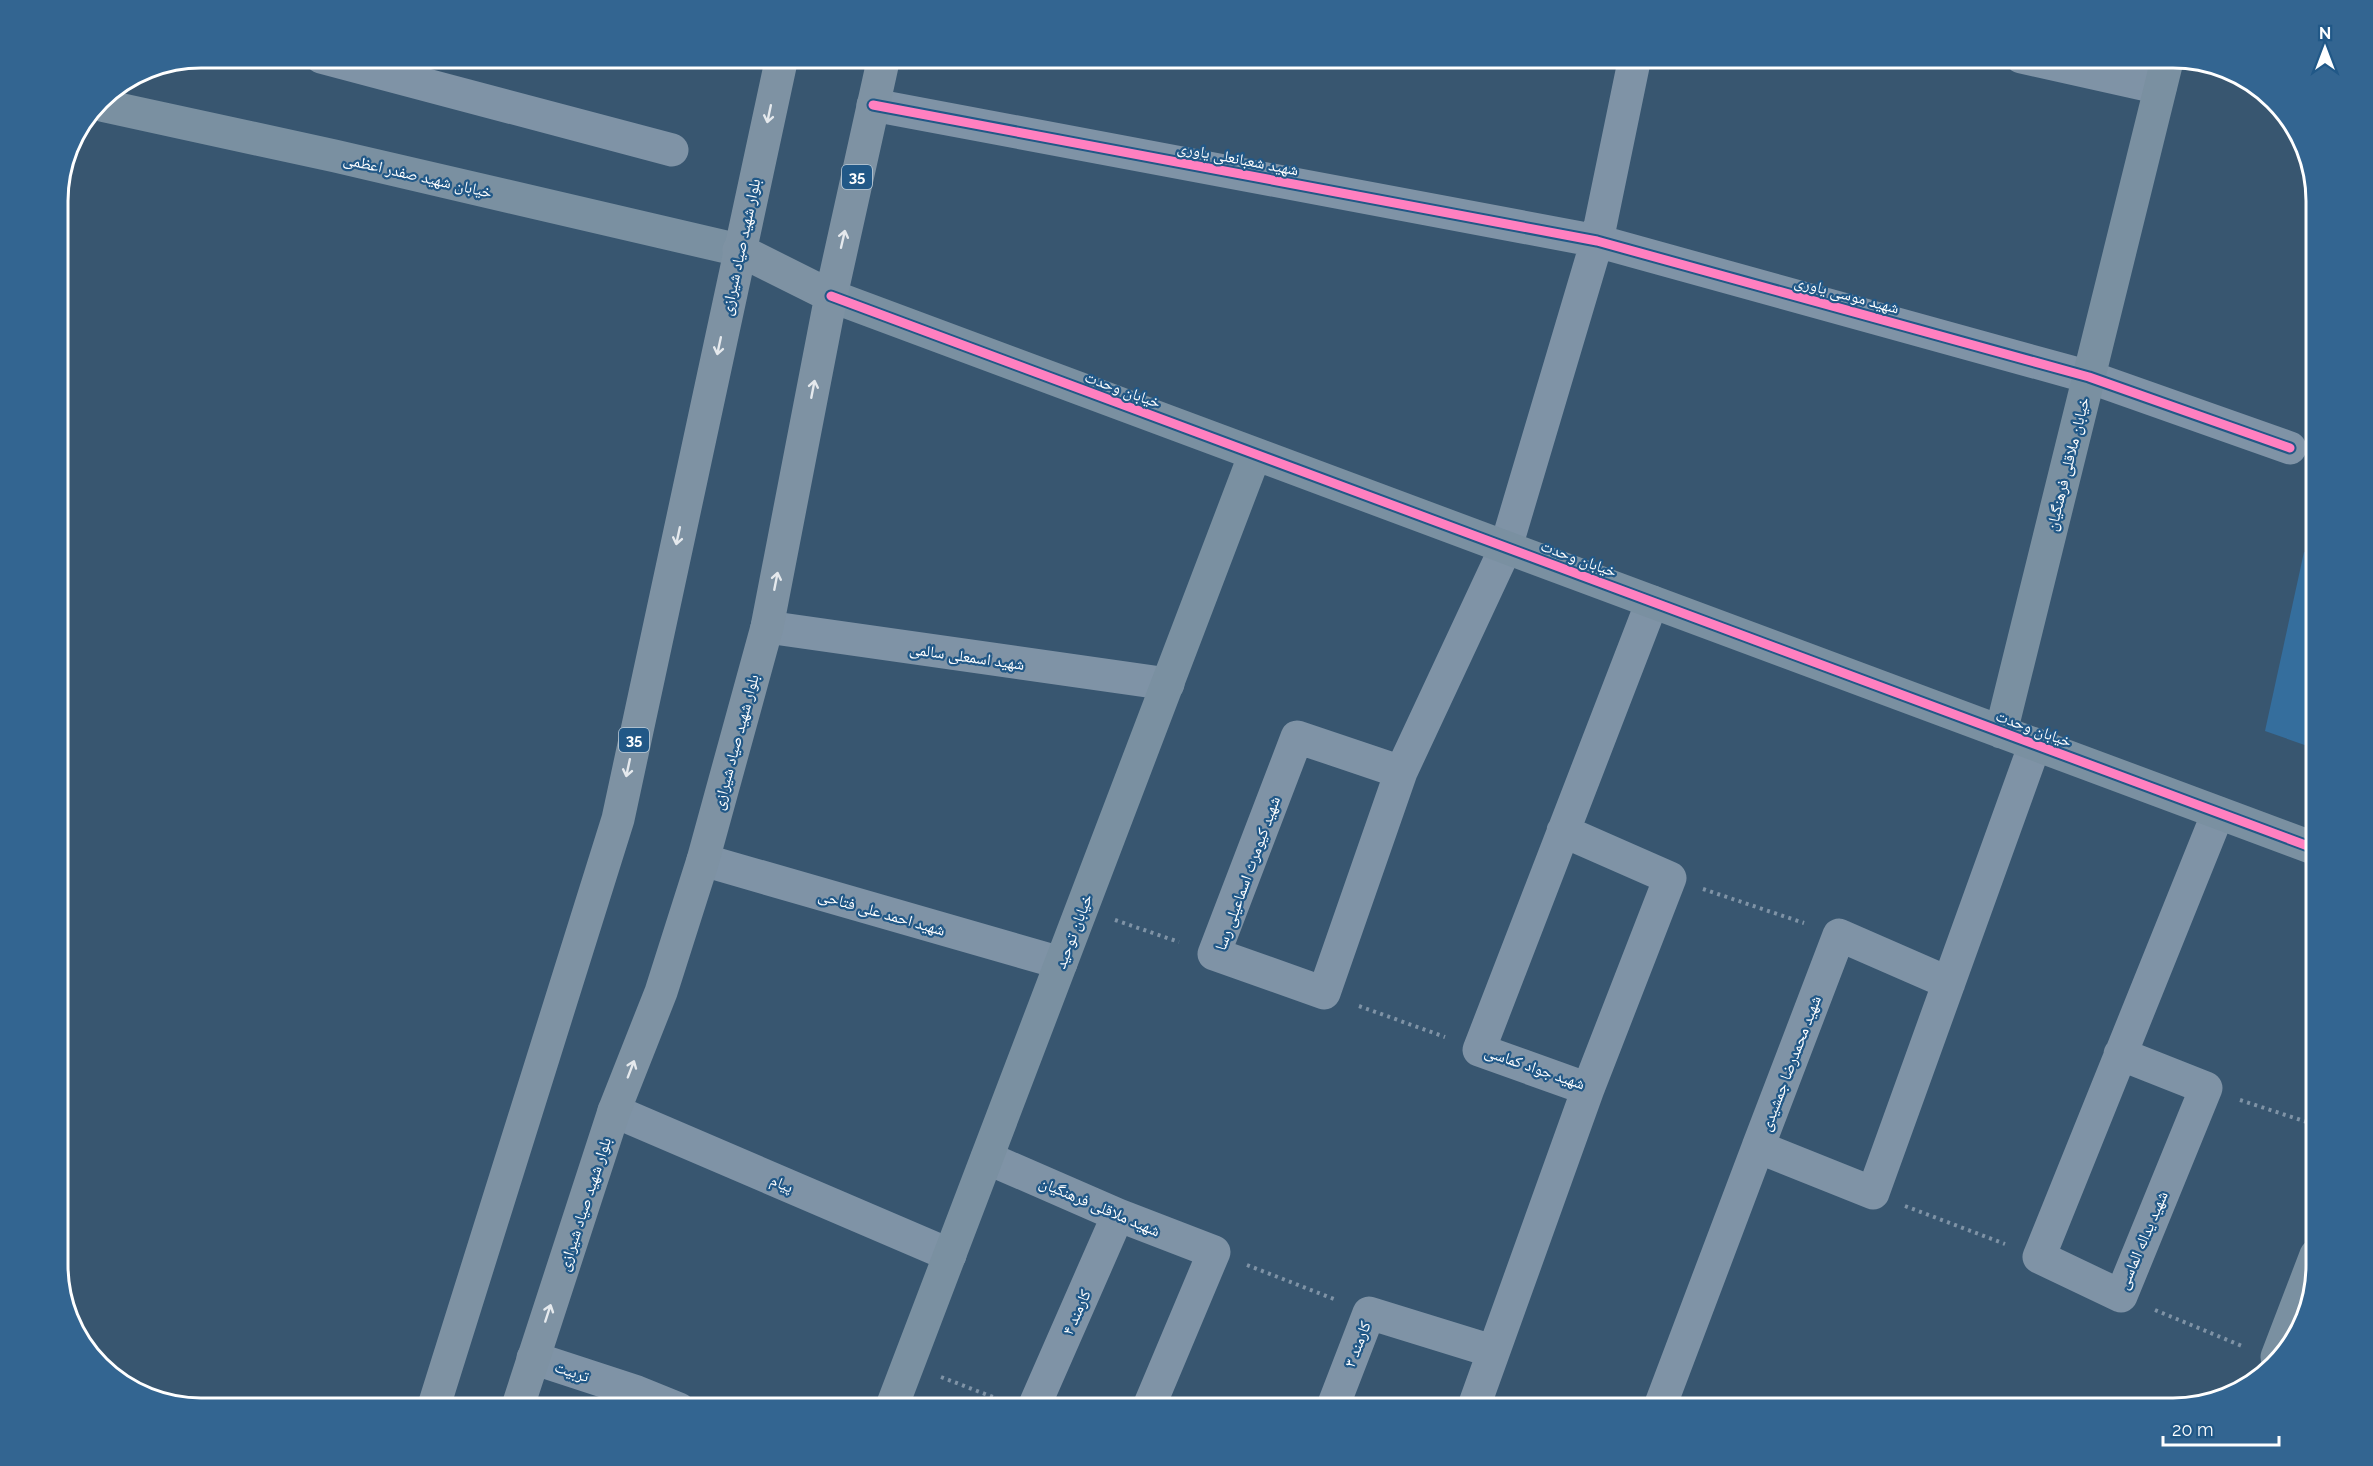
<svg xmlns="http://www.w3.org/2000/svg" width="2373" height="1466" viewBox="0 0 2373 1466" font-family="Raleway,'Noto Naskh Arabic',sans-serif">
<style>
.park{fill:#356e9d}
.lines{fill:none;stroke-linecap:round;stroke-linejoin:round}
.path{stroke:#7f93a6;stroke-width:4;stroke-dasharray:3 4.5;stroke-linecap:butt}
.street{stroke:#7f93a6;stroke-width:33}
.secondary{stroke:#7a90a1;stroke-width:33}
.primary{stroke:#7e92a3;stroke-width:33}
.cycleway-casing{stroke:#215887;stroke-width:13}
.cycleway{stroke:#ff80c0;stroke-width:9}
.oneway{stroke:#e5e9ed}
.labels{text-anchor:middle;stroke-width:4.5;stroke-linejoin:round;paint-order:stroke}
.shield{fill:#215887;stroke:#bccddb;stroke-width:1.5}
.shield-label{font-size:15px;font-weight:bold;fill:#fff}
.street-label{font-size:16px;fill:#fff;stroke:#215887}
.rim{fill:none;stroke:#fff;stroke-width:3}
</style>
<rect width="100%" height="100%" fill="#385670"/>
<!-- park -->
<path class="park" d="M2304 552 2316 554V749L2265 731Z"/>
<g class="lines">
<!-- path -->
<path class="path" d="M1703 889 1804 923
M1115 920 1179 942
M1359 1006 1445 1037
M2240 1100 2316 1125
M1905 1206 2005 1244
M1247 1265 1334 1299
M2155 1310 2242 1346
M941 1377 998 1399"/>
<!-- street -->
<path class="street" d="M321 57 672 150
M2021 57 2160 88
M873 105 1597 241 2089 377 2290 448
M767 627 1168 684
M1401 772 1297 737 1214 954 1324 993 1401 772 1506 547 1597 241 1635 57
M1563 831 1670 878 1588 1089 1479 1050 1652 602
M703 860 1061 963
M1949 983 1839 935 1758 1147 1873 1193 2035 744
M2120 1054 2206 1088 2121 1296 2039 1257 2218 813
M614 1111 950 1255
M987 1158 1118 1215 1214 1252 1148 1409
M533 1358 637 1392 679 1409
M1033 1409 1118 1215
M1332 1409 1369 1313 1492 1351
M1473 1409 1588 1089
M1659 1409 1758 1147"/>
<!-- secondary -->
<path class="secondary" d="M98 101 105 106 335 156 739 250
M831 296 2316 849
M2001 732 2168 57
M2277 1357 2316 1255
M891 1409 1255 454"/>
<!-- primary -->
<path class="primary" d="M739 250 831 296
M433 1409 618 819 782 57
M517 1409 614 1111 661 992 703 860 767 627 831 296 884 57"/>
<defs>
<path id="cycleway" d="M873 105 1597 241 2089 377 2290 448
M831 296 2316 849"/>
</defs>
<!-- cycleway casing -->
<use href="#cycleway" class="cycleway-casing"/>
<!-- cycleway -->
<use href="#cycleway" class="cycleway"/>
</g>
<!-- one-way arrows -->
<defs><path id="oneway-shaft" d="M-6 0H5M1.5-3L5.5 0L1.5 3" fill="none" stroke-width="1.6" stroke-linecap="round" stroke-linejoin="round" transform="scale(1.5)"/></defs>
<g class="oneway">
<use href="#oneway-shaft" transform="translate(769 114) rotate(102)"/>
<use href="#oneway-shaft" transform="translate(843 239) rotate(-77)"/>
<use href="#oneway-shaft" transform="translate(719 346) rotate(102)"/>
<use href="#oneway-shaft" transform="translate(813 389) rotate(-79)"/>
<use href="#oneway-shaft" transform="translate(678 536) rotate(102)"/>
<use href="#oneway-shaft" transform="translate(776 581) rotate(-79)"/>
<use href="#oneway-shaft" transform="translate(628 768) rotate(102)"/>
<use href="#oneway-shaft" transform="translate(631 1069) rotate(-69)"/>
<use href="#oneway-shaft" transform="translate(548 1313) rotate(-72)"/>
</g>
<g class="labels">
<!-- shield labels -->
<g class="shield">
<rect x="842" y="165" width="30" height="24" rx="4.5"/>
<rect x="619" y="728" width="30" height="24" rx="4.5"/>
</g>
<g class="shield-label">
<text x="857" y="182">35</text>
<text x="634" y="745">35</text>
</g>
<!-- street labels -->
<g class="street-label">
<text transform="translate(1238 158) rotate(11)" y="6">شهید شعبانعلی یاوری</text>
<text transform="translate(418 175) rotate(13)" y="6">خیابان شهید صفدر اعظمی</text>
<text transform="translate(740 247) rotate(-78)" y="6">بلوار شهید صیاد شیرازی</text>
<text transform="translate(1847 294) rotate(15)" y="6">شهید موسی یاوری</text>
<text transform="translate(1123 389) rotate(20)" y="6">خیابان وحدت</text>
<text transform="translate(2067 464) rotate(-76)" y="6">خیابان ملاقلی فرهنگیان</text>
<text transform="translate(1579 558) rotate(20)" y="6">خیابان وحدت</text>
<text transform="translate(967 656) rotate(8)" y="6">شهید اسمعلی سالمی</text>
<text transform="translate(2034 728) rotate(20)" y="6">خیابان وحدت</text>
<text transform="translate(735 742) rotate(-75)" y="6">بلوار شهید صیاد شیرازی</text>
<text transform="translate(1247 873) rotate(-70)" y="6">شهید کیومرث اسماعیلی رسا</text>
<text transform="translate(882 912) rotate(16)" y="6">شهید احمد علی فتاحی</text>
<text transform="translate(1073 931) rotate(-69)" y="6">خیابان توحید</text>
<text transform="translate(1790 1063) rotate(-69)" y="6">شهید محمدرضا جمشیدی</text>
<text transform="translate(1535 1067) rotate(19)" y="6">شهید جواد کماسی</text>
<text transform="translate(782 1183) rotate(23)" y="6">پیام</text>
<text transform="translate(584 1204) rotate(-72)" y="6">بلوار شهید صیاد شیرازی</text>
<text transform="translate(1100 1206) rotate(23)" y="6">شهید ملاقلی فرهنگیان</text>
<text transform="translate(2142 1240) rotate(-67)" y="6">شهید یداله الماسی</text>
<text transform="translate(1076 1312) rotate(-66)" y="6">کارمند ۴</text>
<text transform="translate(1357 1344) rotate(-69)" y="6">کارمند ۳</text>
<text transform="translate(572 1371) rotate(18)" y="6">تربیت</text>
</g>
</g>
<!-- crop -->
<path d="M0 0H2373V1466H0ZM201 68H2173A133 133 0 0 1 2306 201V1265A133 133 0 0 1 2173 1398H201A133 133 0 0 1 68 1265V201A133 133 0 0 1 201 68Z" fill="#336591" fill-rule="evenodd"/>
<path class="rim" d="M201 68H2173A133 133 0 0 1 2306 201V1265A133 133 0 0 1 2173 1398H201A133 133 0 0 1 68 1265V201A133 133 0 0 1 201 68Z"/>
<!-- north arrow -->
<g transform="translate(2325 48)" stroke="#215887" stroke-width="4.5" paint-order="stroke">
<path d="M0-4.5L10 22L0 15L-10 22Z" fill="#ffffff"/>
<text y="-9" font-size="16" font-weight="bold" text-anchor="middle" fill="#ffffff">N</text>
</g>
<!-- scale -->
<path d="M2163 1436v9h116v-9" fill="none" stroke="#ffffff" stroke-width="3"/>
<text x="2172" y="1436" font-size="18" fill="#ffffff" stroke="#215887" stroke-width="4.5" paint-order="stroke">20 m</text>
</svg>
